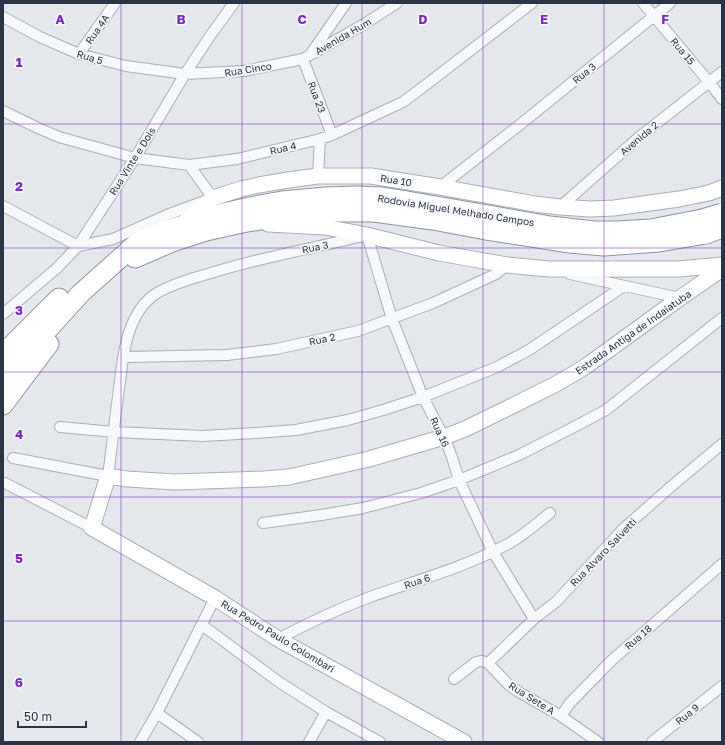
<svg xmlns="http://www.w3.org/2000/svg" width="725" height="745" viewBox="0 0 725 745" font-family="'Golos Text',sans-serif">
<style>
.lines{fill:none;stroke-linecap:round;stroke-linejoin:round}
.street-casing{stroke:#a9aeb7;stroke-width:12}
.secondary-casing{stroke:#a9aeb7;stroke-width:17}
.highway-casing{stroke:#8b94a3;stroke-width:21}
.street{stroke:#f7f8fa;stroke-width:10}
.secondary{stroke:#fff;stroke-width:15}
.highway{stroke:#fff;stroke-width:19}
.highway-bridge-casing{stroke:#8b94a3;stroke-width:21;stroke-linecap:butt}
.highway-bridge{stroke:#fff;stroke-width:19}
.grid{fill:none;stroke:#7b2cbf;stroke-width:1;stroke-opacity:0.55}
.labels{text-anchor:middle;stroke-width:3.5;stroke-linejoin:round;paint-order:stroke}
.street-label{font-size:10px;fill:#2b3445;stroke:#f4f6f9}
.grid-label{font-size:13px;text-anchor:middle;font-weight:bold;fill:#7b2cbf;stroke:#f4f6f9;stroke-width:3.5;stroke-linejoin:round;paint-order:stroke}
</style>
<rect width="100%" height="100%" fill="#e4e7ec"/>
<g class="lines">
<defs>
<path id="street" d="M643 3 709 82 722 99
M3 17 40 37 79 54 126 66 185 74 244 71 303 59 366 23 397 3
M312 52 346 3
M79 54 115 3
M303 59 332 135
M3 111 38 128 59 137 135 158 189 165 237 159 320 139 332 135 403 102 427 84 532 3
M318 176 320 139
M440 187 522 123 670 3
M3 206 78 246
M560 207 638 138 722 72
M78 246 113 239 167 215 213 198 189 165
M570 274 680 298
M3 314 57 268 78 246 135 158 185 74 210 36 234 3
M124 357 227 355 276 349 358 331 433 303 496 274 507 265
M60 427 114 432 203 436 256 433 296 430 348 420 383 410 423 397 497 367 529 350 624 286
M13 458 108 476C112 447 115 418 119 389 122 366 124 339 135 318 140 308 147 299 157 293 172 284 193 278 211 273 262 257 315 248 367 235L392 319 423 397 444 437 452 457 459 480 493 552 534 619
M5 483 92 528
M263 523 321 515 363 508 421 493 459 480 519 455 572 428 606 410 722 318
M202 625 279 682 326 712 380 742
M278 639C308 623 338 609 370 597 415 581 463 568 506 545 522 537 536 524 550 513
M488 663 534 619 557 601 623 529 674 484 722 444
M454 679 476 662 482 661 488 663 509 685 517 691 561 716 598 742
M157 713 198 742
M561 716 570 703 612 660 722 564
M140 742 157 713 215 598
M309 742 326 712
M652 742 722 686"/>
<path id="secondary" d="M184 223 213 198 241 189 259 185 288 180 318 176H371L440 187 535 204 560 207 590 209 614 208 679 199 709 193 722 188
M268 224 325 227 367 235 439 253 507 265 549 269H679L722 265
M464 742 278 639 215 598 92 528 108 476 127 479 175 482 264 479 289 477 369 459 444 437 465 429 510 407 556 384 585 367 680 298 722 269"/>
<path id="highway" d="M135 258 172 242 206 231 242 223 296 214 326 212H374L433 220 486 230 570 243 604 246 659 242 706 234
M3 354 59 298
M3 379 81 293 137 243 167 230 223 213 250 207 282 201 326 197 357 196 380 197 407 201 550 226 594 231H617L651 229 702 219
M3 405 49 344"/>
</defs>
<!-- street casing -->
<use href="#street" class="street-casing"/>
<!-- secondary casing -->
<use href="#secondary" class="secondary-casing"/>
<!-- highway casing -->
<use href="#highway" class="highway-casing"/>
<!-- street -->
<use href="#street" class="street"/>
<!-- secondary -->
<use href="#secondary" class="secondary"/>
<!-- highway -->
<use href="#highway" class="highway"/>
<defs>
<path id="highway-bridge" d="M702 219 722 213
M706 234 722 228"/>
</defs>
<!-- highway-bridge casing -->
<use href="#highway-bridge" class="highway-bridge-casing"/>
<!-- highway-bridge -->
<use href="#highway-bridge" class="highway-bridge"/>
</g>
<!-- grid -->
<path class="grid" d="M121 3V742M242 3V742M362 3V742M483 3V742M604 3V742M3 124H722M3 248H722M3 372H722M3 497H722M3 621H722"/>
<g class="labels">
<!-- street labels -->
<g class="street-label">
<text transform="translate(97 29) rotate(-55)" y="4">Rua 4A</text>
<text transform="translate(343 36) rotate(-30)" y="4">Avenida Hum</text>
<text transform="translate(683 51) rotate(50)" y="4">Rua 15</text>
<text transform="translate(90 57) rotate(17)" y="4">Rua 5</text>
<text transform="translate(248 69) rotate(-9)" y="4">Rua Cinco</text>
<text transform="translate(584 73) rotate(-39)" y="4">Rua 3</text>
<text transform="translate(317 97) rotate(69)" y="4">Rua 23</text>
<text transform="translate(639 138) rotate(-40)" y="4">Avenida 2</text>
<text transform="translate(283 148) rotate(-13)" y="4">Rua 4</text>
<text transform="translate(132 161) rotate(-58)" y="4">Rua Vinte e Dois</text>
<text transform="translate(396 180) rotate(9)" y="4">Rua 10</text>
<text transform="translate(456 210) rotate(9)" y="4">Rodovia Miguel Melhado Campos</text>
<text transform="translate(315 247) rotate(-12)" y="4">Rua 3</text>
<text transform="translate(633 332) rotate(-35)" y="4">Estrada Antiga de Indaiatuba</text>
<text transform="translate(322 339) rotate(-12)" y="4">Rua 2</text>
<text transform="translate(440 432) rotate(65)" y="4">Rua 16</text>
<text transform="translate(603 552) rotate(-46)" y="4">Rua Alvaro Salvetti</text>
<text transform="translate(417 581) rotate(-19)" y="4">Rua 6</text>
<text transform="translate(278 636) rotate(31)" y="4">Rua Pedro Paulo Colombari</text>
<text transform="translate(638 637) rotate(-41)" y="4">Rua 18</text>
<text transform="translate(532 698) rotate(32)" y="4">Rua Sete A</text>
<text transform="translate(687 714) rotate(-39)" y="4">Rua 9</text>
</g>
</g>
<g class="grid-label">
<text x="60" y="24">A</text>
<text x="181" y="24">B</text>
<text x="302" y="24">C</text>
<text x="423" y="24">D</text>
<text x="544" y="24">E</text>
<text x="665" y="24">F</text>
<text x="19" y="67">1</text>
<text x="19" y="191">2</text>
<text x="19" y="315">3</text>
<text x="19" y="439">4</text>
<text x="19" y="563">5</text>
<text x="19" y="687">6</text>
</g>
<!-- border -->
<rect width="725" height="745" fill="none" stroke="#2b3445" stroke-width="8"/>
<!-- scale -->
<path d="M18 721v6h68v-6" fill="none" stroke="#2b3445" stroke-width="2"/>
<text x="24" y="721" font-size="12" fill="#2b3445" stroke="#f4f6f9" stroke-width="3" paint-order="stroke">50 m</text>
</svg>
